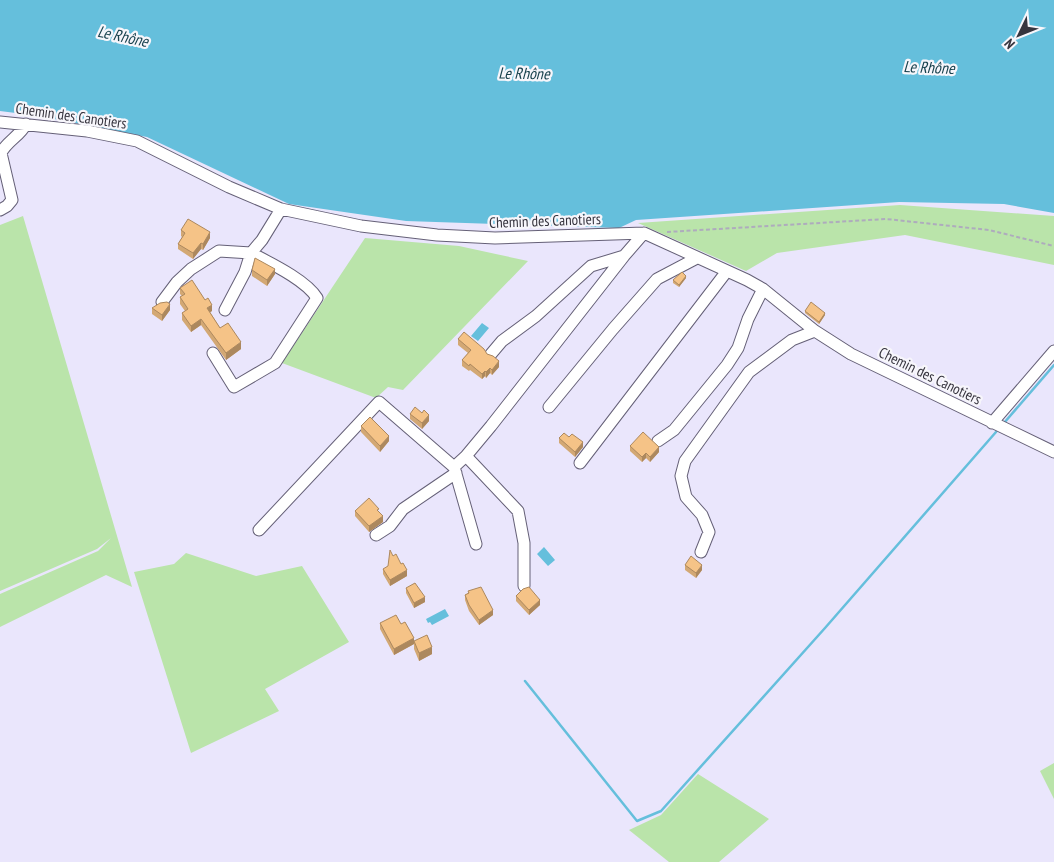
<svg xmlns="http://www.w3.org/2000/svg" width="1054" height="862" viewBox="0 0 1054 862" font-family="'PT Sans Narrow',sans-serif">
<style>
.green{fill:#bae4aa}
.water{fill:#65bfdc}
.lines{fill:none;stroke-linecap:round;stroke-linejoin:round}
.stream{stroke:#65bfdc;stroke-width:2.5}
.minor-casing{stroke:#656077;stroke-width:13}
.path{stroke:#aeabbd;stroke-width:2;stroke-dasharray:4 2.5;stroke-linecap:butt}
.minor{stroke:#fff;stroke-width:11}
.wall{fill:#d3a874}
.shaded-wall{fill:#ac885e}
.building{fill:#f5c387;stroke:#ac885e}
.labels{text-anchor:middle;stroke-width:4.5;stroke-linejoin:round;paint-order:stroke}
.street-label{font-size:15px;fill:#36343e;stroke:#f7f6fb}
.water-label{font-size:16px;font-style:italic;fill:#19424e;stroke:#f7f6fb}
</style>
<rect width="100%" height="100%" fill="#eae6fc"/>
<!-- green -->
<path class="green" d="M900 205 1054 216V265L905 235 777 253 746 271 638 223Z
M23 216 132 587 106 575 0 627V594L98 551 111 538 97 549 0 591V225Z
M365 238 459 246 528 261 403 390 388 387 376 398 282 363Z
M186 553 256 576 302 566 349 642 265 689 279 711 191 753 134 572 174 564Z
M1054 763V799L1040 771Z
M698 774 769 819 719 862H669L629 830 661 815Z"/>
<!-- water -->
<path class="water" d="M0 0H1054V213L1004 204 899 202 636 220 619 228 406 221 289 204 147 137 39 116 0 111Z
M482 323 489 328 478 341 471 336Z
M544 547 555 560 548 566 537 554Z
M445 609 449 616 432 625 430 622 428 623 426 619Z"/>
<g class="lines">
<!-- stream -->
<path class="stream" d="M1004 423 1054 365
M525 681 637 821 661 811 825 628 996 432"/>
<defs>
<path id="minor" d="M0 122 87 131 137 141 229 187 281 209 361 226 437 235 495 238 644 233 747 280 763 289 815 331 851 354 1054 452
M0 210 7 206 12 200 1 153C7 141 20 136 26 124
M162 302 177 282 191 269 219 251 251 253 262 240 281 209
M213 353 234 387 275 363 317 298C306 280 270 263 251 253L245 272 225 310
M491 354 502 341 536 316 591 266 624 256 644 233
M549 407 613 329 657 279 697 258
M992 423 1054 351
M658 441 674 430 727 365 738 348 748 319 763 289
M466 456 518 511 524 543V586
M580 463 727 271
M454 467 476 544
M259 530 379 402 454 467 466 456 491 426 624 256
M376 535 390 526 403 509 456 473
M701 552 709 532 702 515 686 497 681 476 685 461 749 372 792 340 815 331"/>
</defs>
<!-- minor casing -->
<use href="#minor" class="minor-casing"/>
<!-- path -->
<path class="path" d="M667 232 886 219 989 230 1054 246"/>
<!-- minor -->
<use href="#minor" class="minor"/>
</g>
<!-- wall -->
<path class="wall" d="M181 230 210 238 203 250 201 249 193 259 178 249V244L182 237 181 236Z
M252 270 275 274 267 286 252 276Z
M686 278 679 287 673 283V280Z
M180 288 212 311 210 312 220 328 241 349 226 360 201 325 191 332 182 320V313L185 311 180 304V297L182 296 180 294Z
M152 308 170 310 162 321 152 314Z
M805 311 825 315 819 324 805 313Z
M458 339 487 354 499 367 492 375 490 373 486 378 485 376 482 379 470 370 469 371 462 366V360L468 353 458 345Z
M410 414 429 421 422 429 410 419Z
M361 426 389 441 380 452 361 432Z
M569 437 583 447 575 457 559 443V438Z
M630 446 659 452 650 462 646 458 642 462 630 451Z
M355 511 379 512 383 522 369 532 355 516Z
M685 565 702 570 696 578 685 570Z
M383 569 407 576 390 586 383 574Z
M406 588 425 602 414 608 406 593Z
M468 591 493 615 479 625 469 611 465 600V595L468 593Z
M516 596 540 605 529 615 516 601Z
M380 623 401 624 414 641 432 654 419 661 414 649V644L394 655 380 629Z"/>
<!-- shaded-wall -->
<path class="shaded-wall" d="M210 232V238L203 250V244Z
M201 243V249L193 259V253Z
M275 269V274L267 286V280Z
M686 276V278L679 287V285Z
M170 304V310L162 321V315Z
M212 305V311L207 314V308Z
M825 313V315L819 324V322Z
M201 319V325L191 332V326Z
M241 342V349L226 360V353Z
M499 361V367L492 375V370Z
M490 368V373L486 378V372Z
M485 371V376L482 379V374Z
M429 415V421L422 429V423Z
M389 436V441L380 452V446Z
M583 442V447L575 457V452Z
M659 447V452L650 462V457Z
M646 453V458L642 462V457Z
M383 516V522L369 532V526Z
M702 565V570L696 578V573Z
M407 570V576L390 586V580Z
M425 597V602L414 608V603Z
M540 600V605L529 615V610Z
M493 610V615L479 625V620Z
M414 638V644L394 655V649Z
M432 647V654L419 661V653Z"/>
<!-- building -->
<path class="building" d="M188 219 210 232 203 244 201 243 193 253 178 244 185 233 181 230Z
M255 258 275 269 267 280 252 270Z
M682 272 686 276 679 285 673 280Z
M192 280 205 300 208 298 212 305 207 308 220 328 228 323 241 342 226 353 201 319 191 326 182 313 188 309 180 297 185 294 180 288Z
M167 302 170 304 162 315 152 308 160 303Z
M811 302 825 313 819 322 805 311Z
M464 332 484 349 487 354 493 356 499 361 492 370 490 368 486 372 485 371 482 374 470 364 469 366 462 360 471 350 458 339Z
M415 407 422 413 424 410 429 415 422 423 410 414Z
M370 417 389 436 380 446 361 426Z
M643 432 659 447 650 457 646 453 642 457 630 446Z
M564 433 569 437 572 434 583 442 575 452 559 438Z
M369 498 379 509 377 510 383 516 369 526 355 511Z
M390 550 393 556 396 554 401 564 403 563 407 570 390 580 383 569 388 566Z
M691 556 702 565 696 573 685 565Z
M415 583 425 597 414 603 406 588Z
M481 587 493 610 479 620 469 605 465 595 469 593 468 591Z
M529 587 540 600 529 610 516 596 523 589Z
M396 615 401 624 405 622 414 638 394 649 380 623Z
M427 635 432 647 419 653 414 641Z"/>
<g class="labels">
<!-- street labels -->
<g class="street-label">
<text transform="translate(71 116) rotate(8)" y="5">Chemin des Canotiers</text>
<text transform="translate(545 221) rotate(-2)" y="5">Chemin des Canotiers</text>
<text transform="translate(930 376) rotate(26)" y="5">Chemin des Canotiers</text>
</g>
<!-- water labels -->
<g class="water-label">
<text transform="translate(123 36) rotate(12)" y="6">Le Rhône</text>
<text transform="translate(929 67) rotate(2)" y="6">Le Rhône</text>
<text transform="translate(524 73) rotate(1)" y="6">Le Rhône</text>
</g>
</g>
<!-- north arrow -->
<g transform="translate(1019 35) rotate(227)" stroke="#f7f6fb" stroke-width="4" paint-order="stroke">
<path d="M0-4L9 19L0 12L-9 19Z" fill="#36343e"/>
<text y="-8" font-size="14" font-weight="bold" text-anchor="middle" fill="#36343e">N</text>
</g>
</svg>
